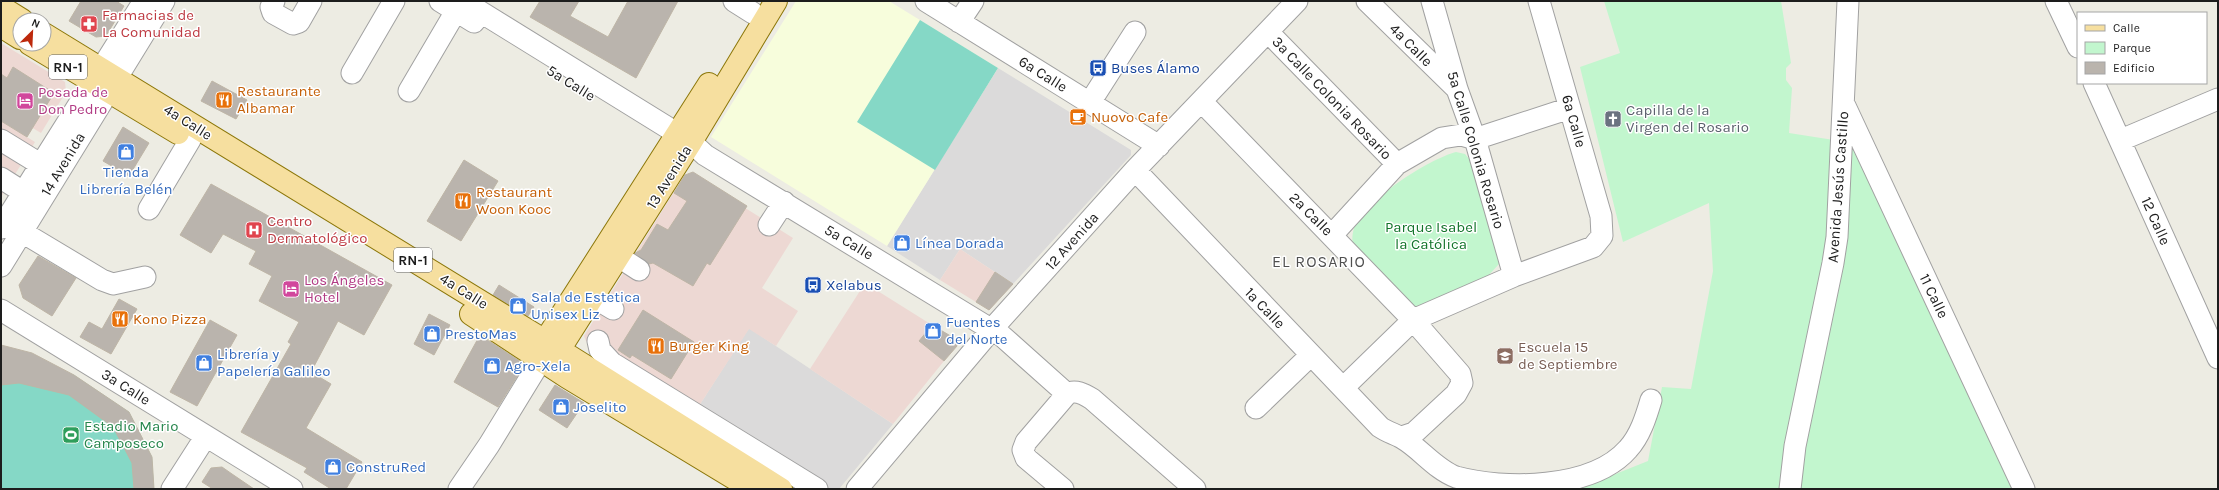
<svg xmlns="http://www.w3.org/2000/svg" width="2219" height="490" viewBox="0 0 2219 490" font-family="Karla,sans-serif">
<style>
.residential{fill:#dbdada}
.commercial{fill:#edd8d3}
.education{fill:#f7fddc}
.park{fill:#c2f6ce}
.pitch{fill:#85d8c6}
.building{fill:#bab4ad;stroke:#beb5a6}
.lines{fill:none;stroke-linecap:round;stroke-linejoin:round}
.minor-casing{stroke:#a1a1a1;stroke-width:23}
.major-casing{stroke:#8c7709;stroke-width:24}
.minor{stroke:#fff;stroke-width:21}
.major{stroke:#f6df9f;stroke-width:22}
.labels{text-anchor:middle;stroke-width:3;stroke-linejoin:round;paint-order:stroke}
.shield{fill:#fff;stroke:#616161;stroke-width:1}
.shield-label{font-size:14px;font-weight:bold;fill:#1d1d1d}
.health-label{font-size:15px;fill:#be3a42;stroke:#fff;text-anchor:start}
.street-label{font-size:15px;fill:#1d1d1d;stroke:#fff}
.transit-label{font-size:15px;fill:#164399;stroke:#fff;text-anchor:start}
.food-label{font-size:15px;fill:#c56008;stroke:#fff;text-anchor:start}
.hotel-label{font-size:15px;fill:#b23c85;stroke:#fff;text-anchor:start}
.worship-label{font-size:15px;fill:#5b616d;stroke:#fff;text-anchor:start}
.shop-label{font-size:15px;fill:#366cbe;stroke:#fff;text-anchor:start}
.park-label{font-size:15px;fill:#12742a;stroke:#fff}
.education-label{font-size:15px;fill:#785e54;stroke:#fff;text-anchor:start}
.leisure-label{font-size:15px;fill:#27864d;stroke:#fff;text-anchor:start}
.neighbourhood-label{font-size:16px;letter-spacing:1px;fill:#505050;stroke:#fff}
</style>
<rect width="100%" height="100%" fill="#edece3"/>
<!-- residential -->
<path class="residential" d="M998 68 1131 150V155L1013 284 960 249 940 280 887 246Z
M749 328 893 424 839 489H827L697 409Z"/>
<!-- commercial -->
<path class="commercial" d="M1 43 65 82 66 92 41 133 1 109Z
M1 121 35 142 1 197Z
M694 176 793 238 762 288 798 311 776 346 749 329 697 409 586 341 584 336 682 179Z
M960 249 1013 284 989 310 940 280Z
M865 283 932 325 919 341 944 361 893 424 810 369Z"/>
<!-- education -->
<path class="education" d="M796 1H889L998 68 887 246 711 137Z"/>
<!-- park -->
<path class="park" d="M1604 1H1781L1791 63 1786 68V80L1792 88 1789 133 1853 143 2013 489H1578L1648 461 1662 387 1691 389 1713 271 1709 203 1623 242 1580 67 1620 53Z
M1456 152 1465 154 1471 161 1501 255 1499 264 1487 277 1422 307 1407 305 1353 247C1352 240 1352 235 1354 228 1363 201 1429 159 1456 152Z"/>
<!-- pitch -->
<path class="pitch" d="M920 20 998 68 935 170 857 122Z
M1 346 74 375 129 412 152 457 154 489H1Z"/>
<!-- building -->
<path class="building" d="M81 1H116L124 6 106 36 96 37 69 21Z
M540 1H579L570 16 608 37 628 1H678L636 78 530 17Z
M13 67 54 93 27 137 1 121V74L7 78Z
M212 81 247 100 236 119 201 101Z
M123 127 149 143 129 176 103 161Z
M464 160 498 181 461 241 427 221Z
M693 172 747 206 710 265 707 263 693 286 653 263 649 264 635 253 641 250 657 224 668 230 687 201 674 193 685 175Z
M211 184 392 285 364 335 338 321 311 372 331 384 306 428 362 462 346 489H331L304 472 307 468 241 432 291 344 288 342 299 322 259 301 272 276 249 264 256 251 223 234 211 253 180 235Z
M38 256 76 278 52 316 23 298 19 285Z
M995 272 1013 284 989 310 976 302Z
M499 285 534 307 528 316 493 295Z
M119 299 137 309 111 354 80 337 89 322 102 329Z
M643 310 694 342 671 379 632 355 630 358 618 350Z
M429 314 450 325 434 355 414 344Z
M210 320 237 335 197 406 170 392Z
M932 325 954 338 957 346 944 361 919 341Z
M480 335 521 362V370L498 407 454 382Z
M1 345 32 353 74 375 129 412 152 457 154 489H134L132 463 113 427 69 395 19 383 1 385Z
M555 385 584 403 567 428 539 410Z
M222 467 232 474 254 489H213L202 482 211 468Z"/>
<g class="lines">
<defs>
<path id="minor" d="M274 1 271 7 273 13 293 24 299 22 311 1
M440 1 474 22
M463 1 691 142 705 155 1002 336 1067 394C1075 389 1084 394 1092 399L1195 489
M734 1 753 13
M926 1 1159 146
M1367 1 1457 89
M1432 1 1457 89 1475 139 1514 276
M2056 1 2078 47
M959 22 973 1
M1268 32 1397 164
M352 73 394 1
M2094 83 2218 358
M409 91 456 11
M1096 93 1135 32
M1202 102 1413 320 1460 374 1462 383 1456 394 1414 433 1402 437
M1845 106 2024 489
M1 140 40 164
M2121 140 2218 99
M1135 170 1380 427C1387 432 1395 434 1402 438 1421 449 1435 469 1456 477 1504 490 1592 490 1628 449 1640 436 1646 417 1651 400
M1 178 23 192
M149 209 190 140
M769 225 784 202
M1 228 144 1
M22 232 102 280 113 284 145 277
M1332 235 1397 164 1442 138 1461 135 1475 139 1570 108
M619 257 639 270
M1 266 164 1
M593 297 613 309
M1 310 292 489
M598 341 600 350 612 363 817 489
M1343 388 1413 320 1514 276 1593 247 1602 236 1601 216 1539 1
M1256 408 1311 355
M172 489 206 436
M459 489 489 445 541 360
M857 489 992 329 1135 170 1297 1
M1063 489 1026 458 1023 450 1026 442 1067 394
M1790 489 1795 446 1833 263 1837 237 1848 1"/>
<path id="major" d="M1 7 22 20
M1 26 20 38
M44 34 545 341 781 489
M30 44 178 133
M471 314 567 377 752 489
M545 341 709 84
M559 350 691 142 776 1"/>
</defs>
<!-- minor casing -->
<use href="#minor" class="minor-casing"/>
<!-- major casing -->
<use href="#major" class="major-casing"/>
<!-- minor -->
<use href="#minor" class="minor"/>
<!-- major -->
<use href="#major" class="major"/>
</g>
<!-- icons -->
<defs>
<symbol id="pharmacy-square" viewBox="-11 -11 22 22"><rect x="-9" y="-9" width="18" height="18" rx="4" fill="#e0444e" stroke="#fff"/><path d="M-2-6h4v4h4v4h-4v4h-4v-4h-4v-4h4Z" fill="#fff"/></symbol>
<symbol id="bus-square" viewBox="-11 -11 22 22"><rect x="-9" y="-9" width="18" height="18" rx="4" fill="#1a4fb4" stroke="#fff"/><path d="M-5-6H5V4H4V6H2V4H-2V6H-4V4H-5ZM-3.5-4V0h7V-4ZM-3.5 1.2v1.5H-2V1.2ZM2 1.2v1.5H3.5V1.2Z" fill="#fff"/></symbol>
<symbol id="restaurant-square" viewBox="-11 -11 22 22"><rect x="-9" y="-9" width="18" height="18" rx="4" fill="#e8710a" stroke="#fff"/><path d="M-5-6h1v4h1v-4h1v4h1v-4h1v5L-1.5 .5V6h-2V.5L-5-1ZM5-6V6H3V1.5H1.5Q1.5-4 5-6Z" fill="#fff"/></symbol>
<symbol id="hotel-square" viewBox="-11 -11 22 22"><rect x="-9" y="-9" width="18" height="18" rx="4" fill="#d1479c" stroke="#fff"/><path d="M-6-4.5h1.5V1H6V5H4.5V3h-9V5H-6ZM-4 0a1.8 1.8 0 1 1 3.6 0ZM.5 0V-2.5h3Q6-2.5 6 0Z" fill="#fff"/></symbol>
<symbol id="cafe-square" viewBox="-11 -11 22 22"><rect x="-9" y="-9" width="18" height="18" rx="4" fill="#e8710a" stroke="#fff"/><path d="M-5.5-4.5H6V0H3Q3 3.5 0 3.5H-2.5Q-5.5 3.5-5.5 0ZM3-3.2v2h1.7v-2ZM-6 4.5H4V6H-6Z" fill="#fff"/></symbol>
<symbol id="church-square" viewBox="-11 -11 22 22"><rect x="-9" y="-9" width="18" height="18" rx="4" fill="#6b7280" stroke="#fff"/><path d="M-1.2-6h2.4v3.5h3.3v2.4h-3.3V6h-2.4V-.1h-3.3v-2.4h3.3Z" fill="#fff"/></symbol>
<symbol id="shop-square" viewBox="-11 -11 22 22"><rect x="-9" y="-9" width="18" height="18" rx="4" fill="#3f7fe0" stroke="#fff"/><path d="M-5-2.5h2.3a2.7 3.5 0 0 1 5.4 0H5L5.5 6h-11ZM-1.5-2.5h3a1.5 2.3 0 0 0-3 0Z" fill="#fff"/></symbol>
<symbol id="hospital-square" viewBox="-11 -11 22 22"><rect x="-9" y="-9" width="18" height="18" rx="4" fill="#e0444e" stroke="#fff"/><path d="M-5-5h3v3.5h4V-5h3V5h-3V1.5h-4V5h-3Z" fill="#fff"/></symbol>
<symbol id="school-square" viewBox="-11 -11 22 22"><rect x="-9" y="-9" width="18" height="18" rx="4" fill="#8d6e63" stroke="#fff"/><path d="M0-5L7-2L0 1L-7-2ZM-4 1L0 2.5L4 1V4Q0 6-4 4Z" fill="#fff"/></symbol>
<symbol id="stadium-square" viewBox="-11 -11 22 22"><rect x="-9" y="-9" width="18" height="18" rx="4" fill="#2e9e5b" stroke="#fff"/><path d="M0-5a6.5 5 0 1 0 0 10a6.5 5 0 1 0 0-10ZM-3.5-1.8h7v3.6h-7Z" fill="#fff"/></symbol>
</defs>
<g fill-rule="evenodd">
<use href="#pharmacy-square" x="79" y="14" width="20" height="20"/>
<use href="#bus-square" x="1088" y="58" width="20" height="20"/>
<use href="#restaurant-square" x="214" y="90" width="20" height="20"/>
<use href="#hotel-square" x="15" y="91" width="20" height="20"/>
<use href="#cafe-square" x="1068" y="107" width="20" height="20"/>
<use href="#church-square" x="1603" y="109" width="20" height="20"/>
<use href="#shop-square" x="116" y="142" width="20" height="20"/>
<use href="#restaurant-square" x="453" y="191" width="20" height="20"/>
<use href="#hospital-square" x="244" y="220" width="20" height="20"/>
<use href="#shop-square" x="892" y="233" width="20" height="20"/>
<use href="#bus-square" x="803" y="275" width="20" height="20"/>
<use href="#hotel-square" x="281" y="279" width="20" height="20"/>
<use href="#shop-square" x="508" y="296" width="20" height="20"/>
<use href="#restaurant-square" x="110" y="309" width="20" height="20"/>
<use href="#shop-square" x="923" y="321" width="20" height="20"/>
<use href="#shop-square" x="422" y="324" width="20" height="20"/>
<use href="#restaurant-square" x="646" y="336" width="20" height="20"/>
<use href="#school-square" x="1495" y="346" width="20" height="20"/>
<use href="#shop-square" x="194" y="353" width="20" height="20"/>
<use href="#shop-square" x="482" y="356" width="20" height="20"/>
<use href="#shop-square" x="551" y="397" width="20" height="20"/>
<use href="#stadium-square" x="61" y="425" width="20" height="20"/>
<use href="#shop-square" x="323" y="457" width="20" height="20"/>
</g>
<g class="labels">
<!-- shield labels -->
<g class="shield">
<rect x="49" y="55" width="38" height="24" rx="3"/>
<rect x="394" y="248" width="38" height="24" rx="3"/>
</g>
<g class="shield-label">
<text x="68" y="72">RN-1</text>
<text x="413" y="265">RN-1</text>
</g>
<!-- health labels -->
<g class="health-label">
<text x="102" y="20">Farmacias de<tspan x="102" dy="17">La Comunidad</tspan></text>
<text x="267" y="226">Centro<tspan x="267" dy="17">Dermatológico</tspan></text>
</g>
<!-- street labels -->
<g class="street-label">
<text transform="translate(1411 45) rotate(45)" y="5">4a Calle</text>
<text transform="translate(1043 74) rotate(32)" y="5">6a Calle</text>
<text transform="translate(571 83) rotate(32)" y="5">5a Calle</text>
<text transform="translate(1332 98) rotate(46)" y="5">3a Calle Colonia Rosario</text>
<text transform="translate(1574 121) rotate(74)" y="5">6a Calle</text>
<text transform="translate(188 122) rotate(32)" y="5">4a Calle</text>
<text transform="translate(1476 150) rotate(73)" y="5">5a Calle Colonia Rosario</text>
<text transform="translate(63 164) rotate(-59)" y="5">14 Avenida</text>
<text transform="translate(669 177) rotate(-58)" y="5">13 Avenida</text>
<text transform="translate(1838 187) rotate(-86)" y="5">Avenida Jesús Castillo</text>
<text transform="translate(1311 214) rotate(45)" y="5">2a Calle</text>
<text transform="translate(2156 221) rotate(66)" y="5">12 Calle</text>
<text transform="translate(1072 241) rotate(-48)" y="5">12 Avenida</text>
<text transform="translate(849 242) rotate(31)" y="5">5a Calle</text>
<text transform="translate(464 291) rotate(32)" y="5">4a Calle</text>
<text transform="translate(1934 296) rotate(64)" y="5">11 Calle</text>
<text transform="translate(1265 308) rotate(46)" y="5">1a Calle</text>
<text transform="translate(126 387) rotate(32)" y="5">3a Calle</text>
</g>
<!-- transit labels -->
<g class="transit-label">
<text x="1111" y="73">Buses Álamo</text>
<text x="826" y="290">Xelabus</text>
</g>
<!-- food labels -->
<g class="food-label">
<text x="237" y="96">Restaurante<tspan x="237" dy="17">Albamar</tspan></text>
<text x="1091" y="122">Nuovo Cafe</text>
<text x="476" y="197">Restaurant<tspan x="476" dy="17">Woon Kooc</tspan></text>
<text x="133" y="324">Kono Pizza</text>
<text x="669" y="351">Burger King</text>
</g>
<!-- hotel labels -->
<g class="hotel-label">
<text x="38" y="97">Posada de<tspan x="38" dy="17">Don Pedro</tspan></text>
<text x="304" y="285">Los Ángeles<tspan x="304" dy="17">Hotel</tspan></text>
</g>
<!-- worship labels -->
<g class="worship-label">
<text x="1626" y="115">Capilla de la<tspan x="1626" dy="17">Virgen del Rosario</tspan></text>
</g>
<!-- shop labels -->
<g class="shop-label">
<text x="126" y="177" text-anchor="middle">Tienda<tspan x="126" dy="17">Librería Belén</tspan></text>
<text x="915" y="248">Línea Dorada</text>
<text x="531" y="302">Sala de Estetica<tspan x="531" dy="17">Unisex Liz</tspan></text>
<text x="946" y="327">Fuentes<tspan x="946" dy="17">del Norte</tspan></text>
<text x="445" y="339">PrestoMas</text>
<text x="217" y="359">Librería y<tspan x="217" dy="17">Papelería Galileo</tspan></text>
<text x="505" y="371">Agro-Xela</text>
<text x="574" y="412">Joselito</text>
<text x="346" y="472">ConstruRed</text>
</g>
<!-- park labels -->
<g class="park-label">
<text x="1431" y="232">Parque Isabel<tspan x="1431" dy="17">la Católica</tspan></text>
</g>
<!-- education labels -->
<g class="education-label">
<text x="1518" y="352">Escuela 15<tspan x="1518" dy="17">de Septiembre</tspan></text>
</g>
<!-- leisure labels -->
<g class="leisure-label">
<text x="84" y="431">Estadio Mario<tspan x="84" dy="17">Camposeco</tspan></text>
</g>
<!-- neighbourhood labels -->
<g class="neighbourhood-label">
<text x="1319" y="267">EL ROSARIO</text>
</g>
</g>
<!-- border -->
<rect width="2219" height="490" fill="none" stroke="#1d1d1d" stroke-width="4"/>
<!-- legend -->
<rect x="2077" y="12" width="130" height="72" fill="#ffffff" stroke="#a5a5a5"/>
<rect x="2085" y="25" width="20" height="6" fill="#f6df9f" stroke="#a5a5a5"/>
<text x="2113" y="32" font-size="12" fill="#1d1d1d">Calle</text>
<rect x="2085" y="42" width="20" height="12" fill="#c2f6ce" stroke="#a5a5a5"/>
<text x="2113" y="52" font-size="12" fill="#1d1d1d">Parque</text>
<rect x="2085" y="62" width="20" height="12" fill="#bab4ad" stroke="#a5a5a5"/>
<text x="2113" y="72" font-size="12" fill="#1d1d1d">Edificio</text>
<!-- north arrow -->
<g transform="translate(32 32) rotate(24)"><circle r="19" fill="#ffffff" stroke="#a5a5a5"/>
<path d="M0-3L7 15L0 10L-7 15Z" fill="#bd290c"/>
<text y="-6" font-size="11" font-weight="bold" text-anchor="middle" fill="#1d1d1d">N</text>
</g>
</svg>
